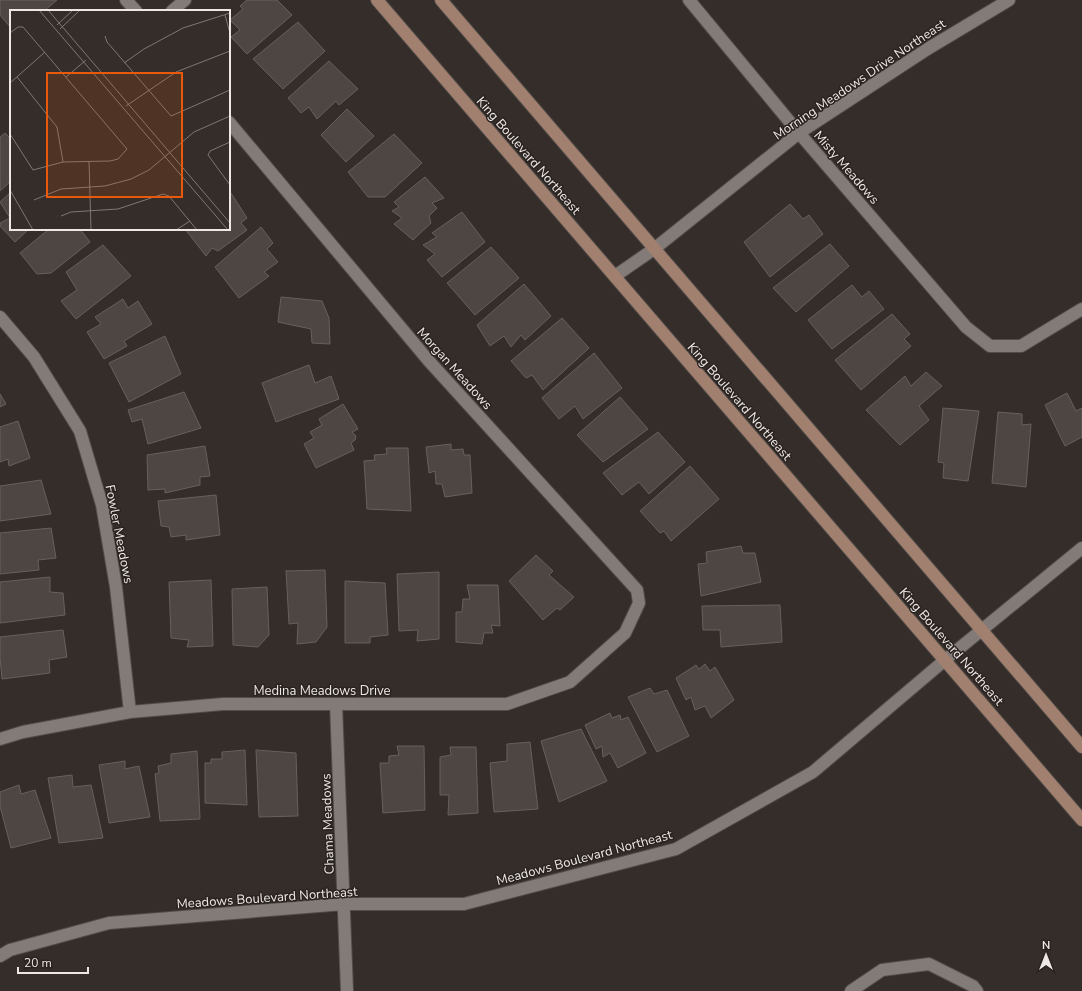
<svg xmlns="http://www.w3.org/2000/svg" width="1082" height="991" viewBox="0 0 1082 991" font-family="'Nunito Sans',sans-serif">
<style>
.building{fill:#4e4643;stroke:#68605c}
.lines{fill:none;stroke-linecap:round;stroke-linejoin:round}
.street-casing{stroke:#524c49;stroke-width:14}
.secondary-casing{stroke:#524c49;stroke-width:14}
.street{stroke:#837b77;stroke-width:12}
.secondary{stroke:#a2806f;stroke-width:12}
.labels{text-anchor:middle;stroke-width:3;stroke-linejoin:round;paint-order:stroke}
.street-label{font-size:13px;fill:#ede8e6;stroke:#2a2320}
.inset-road{fill:none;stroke:#7e7875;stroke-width:1}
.view{fill:#e8590c;fill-opacity:0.15;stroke:#e8590c;stroke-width:2}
.inset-edge{fill:none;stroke:#ede8e6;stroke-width:2}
</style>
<rect width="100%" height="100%" fill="#342d2a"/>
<!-- building -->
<path class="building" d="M0 0H57L44 11H11V28L0 15Z
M247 0H277L292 15 247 54 231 37 240 30 230 20 243 9 240 6Z
M298 22 325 51 283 89 253 59Z
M329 61 358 89 339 105 336 101 317 119 309 107 301 113 288 98Z
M347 109 374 136 346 162 321 135Z
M5 133 11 139V181L0 191V137Z
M394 134 422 163 385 197H368L348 172Z
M425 177 444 198 432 203 437 208 429 216 431 223 413 240 394 224 402 218 392 211 399 207 394 202Z
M229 190 247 218 241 223 247 230 218 251 212 248 206 256 185 229H229Z
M11 192V229H29L15 242 0 226V223L10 218 0 202Z
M790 204 803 219 809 215 823 234 770 277 744 242Z
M462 212 485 242 442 277 427 260 435 254 423 245 437 237 432 233Z
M261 227 273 243 267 249 278 262 264 272 269 276 239 298 215 267Z
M49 229H80L90 242 51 273 37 274 20 253Z
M830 244 849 266 796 312 773 288Z
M103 245 131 276 76 319 61 301 77 290 66 272Z
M491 247 519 278 475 315 447 283Z
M524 284 551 316 525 340 521 335 511 347 504 336 490 346 477 325Z
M852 285 862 297 869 291 884 309 832 349 808 320Z
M281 297 322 301 329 318 330 344 312 343 311 329 278 322Z
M123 299 128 308 138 301 152 324 124 341 127 346 104 359 87 332 101 324 95 317Z
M892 314 910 334 904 339 911 346 861 390 835 360Z
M562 318 589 348 543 390 532 375 526 378 511 361Z
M165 336 181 374 129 402 109 363Z
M594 353 622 388 583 419 575 406 559 419 542 398Z
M309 365 315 383 331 376 339 399 276 422 262 383Z
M926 372 942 386 919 406 929 420 900 445 866 410 905 376 911 386Z
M184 392 201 428 148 444 142 419 132 422 128 410Z
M1067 393 1076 411 1082 408V437L1065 446 1045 405Z
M0 394 6 404 0 407Z
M620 397 648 429 603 462 577 435Z
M343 404 358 429 352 432 356 436 355 440 351 443 354 450 316 468 304 444 314 438 310 432 322 425 319 419Z
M943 408 979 411 968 481 943 478 944 463 938 462Z
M998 412 1022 414V425L1031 424 1026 487 992 483Z
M18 421 30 458 9 466 8 459 0 462V427Z
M658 432 685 462 649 494 639 482 622 495 603 473Z
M451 444V450L463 449 464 455H470L472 493 445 497 442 484H436L435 471 429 473 426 447Z
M205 446 210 476 200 477V485L165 493V489L148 490 147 455Z
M386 448H408L411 511 367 509 364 461 375 460 374 455 387 454Z
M690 466 719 499 671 541 664 531 660 533 640 511Z
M41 480 51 514 0 521V486Z
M216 495 220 535 186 540V535L171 537 169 527 161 526 158 501Z
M51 528 56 558 38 560 39 570 0 574V533Z
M741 546 743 553H755L761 582 701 596 698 564 707 563 706 552Z
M536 555 553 571 549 575 574 597 560 610 557 608 543 620 509 581Z
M286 570 287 571 325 570 327 627 316 642 297 644 298 623 289 624Z
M439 572V639L417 641 418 630 399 631 397 574Z
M50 577V592L63 593 65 615 0 623V582Z
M211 580 213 646 187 647 189 640 171 638 169 582Z
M345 581 385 583 388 635 370 637V643H345Z
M467 585H498L500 626 491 625 493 633H484L482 644 456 642V612H462L463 599H470Z
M267 587 269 635 258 647 233 645 232 589Z
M780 605 782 642 721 647 720 630H703L702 606Z
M63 630 67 657 49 660 50 673 2 679 0 658V637Z
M705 664 710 671 715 667 734 700 711 718 705 706 695 710 691 697 686 700 676 678 696 665 699 669Z
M650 688 654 694 667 690 689 736 657 752 628 697Z
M610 713 612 718 620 715 621 720 628 717 646 753 618 768 610 753 603 757 602 746 596 749 585 725Z
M581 729 607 781 559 802 541 741Z
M530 742 538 809 494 812 490 763 507 761V744Z
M397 746H424L425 810 383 813 380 763H389V756L399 755Z
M450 747H476L478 813 448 815 449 795H440V757L451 755Z
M245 750 247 805 205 803V763H211V759H222V752Z
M256 750 296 753 298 816 259 817Z
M197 751 200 819 160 821 155 774 159 773 158 766 171 763V754Z
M125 761V769L139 766 150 817 109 823 99 765Z
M72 775 73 787 91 785 103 838 59 843 48 778Z
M19 785 21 794 35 790 51 838 11 848 0 806V792Z"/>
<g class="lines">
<defs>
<path id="street" d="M126 0 136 11
M689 0 799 133 966 327 990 346H1021L1082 309
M172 11 185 0
M615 276 654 249 799 133 929 48 1009 0
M0 317 34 357 80 431 102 505 116 587 130 712
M336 704 347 991
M0 739 23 732 130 712 223 704H507L570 682 625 633 639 603 637 590 428 360 229 122
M0 956 10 950 109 923 344 904H464L676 849 813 772 945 660 1082 548
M851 991 882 970 929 964 973 986 977 991"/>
<path id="secondary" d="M377 0 1082 820
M441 0 1082 747"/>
</defs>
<!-- street casing -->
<use href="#street" class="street-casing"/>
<!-- secondary casing -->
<use href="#secondary" class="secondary-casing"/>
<!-- street -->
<use href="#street" class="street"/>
<!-- secondary -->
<use href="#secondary" class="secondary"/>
</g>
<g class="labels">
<!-- street labels -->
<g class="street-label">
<text transform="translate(859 79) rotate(-34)" y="5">Morning Meadows Drive Northeast</text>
<text transform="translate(529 155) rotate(49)" y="5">King Boulevard Northeast</text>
<text transform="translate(847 167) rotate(49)" y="5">Misty Meadows</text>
<text transform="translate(455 368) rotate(48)" y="5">Morgan Meadows</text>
<text transform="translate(740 401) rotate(49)" y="5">King Boulevard Northeast</text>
<text transform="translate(120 534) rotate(79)" y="5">Fowler Meadows</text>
<text transform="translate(952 646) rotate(49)" y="5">King Boulevard Northeast</text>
<text x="322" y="695">Medina Meadows Drive</text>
<text transform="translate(327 824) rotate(-92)" y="5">Chama Meadows</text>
<text transform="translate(584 857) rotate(-15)" y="5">Meadows Boulevard Northeast</text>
<text transform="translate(267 897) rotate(-4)" y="5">Meadows Boulevard Northeast</text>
</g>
</g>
<!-- overview -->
<g transform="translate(10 10)">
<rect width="220" height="220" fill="#342d2a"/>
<path class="inset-road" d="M29 0 218 220M38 0 220 213M215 5 220 23M47 15 63 0M50 19 70 0M0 23 8 17H13L117 139 108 149 100 151 53 152 23 160 0 124M95 26 97 32 161 106 220 80M114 53 134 39 173 18 220 3M7 67 47 117 53 152M56 67 76 50M0 73 35 42M116 96 166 62 220 41M220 132 200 141 198 145 220 175M79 151 81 220M0 180 23 220M24 190 51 179 95 176 121 169 139 160 184 122 220 106M51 206 61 202 108 199 153 184 159 186 187 220M166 220 180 211"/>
<path class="view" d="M37 63H172V187H37Z"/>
<rect width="220" height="220" class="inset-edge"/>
</g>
<!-- north arrow -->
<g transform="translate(1046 955)" stroke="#2a2320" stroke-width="3" paint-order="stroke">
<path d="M0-3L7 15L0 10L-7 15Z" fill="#ede8e6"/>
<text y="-6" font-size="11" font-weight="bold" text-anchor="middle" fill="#ede8e6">N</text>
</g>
<!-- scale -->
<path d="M18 967v6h70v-6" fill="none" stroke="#ede8e6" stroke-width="2"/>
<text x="24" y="967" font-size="12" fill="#ede8e6" stroke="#2a2320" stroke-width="3" paint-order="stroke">20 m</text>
</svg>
